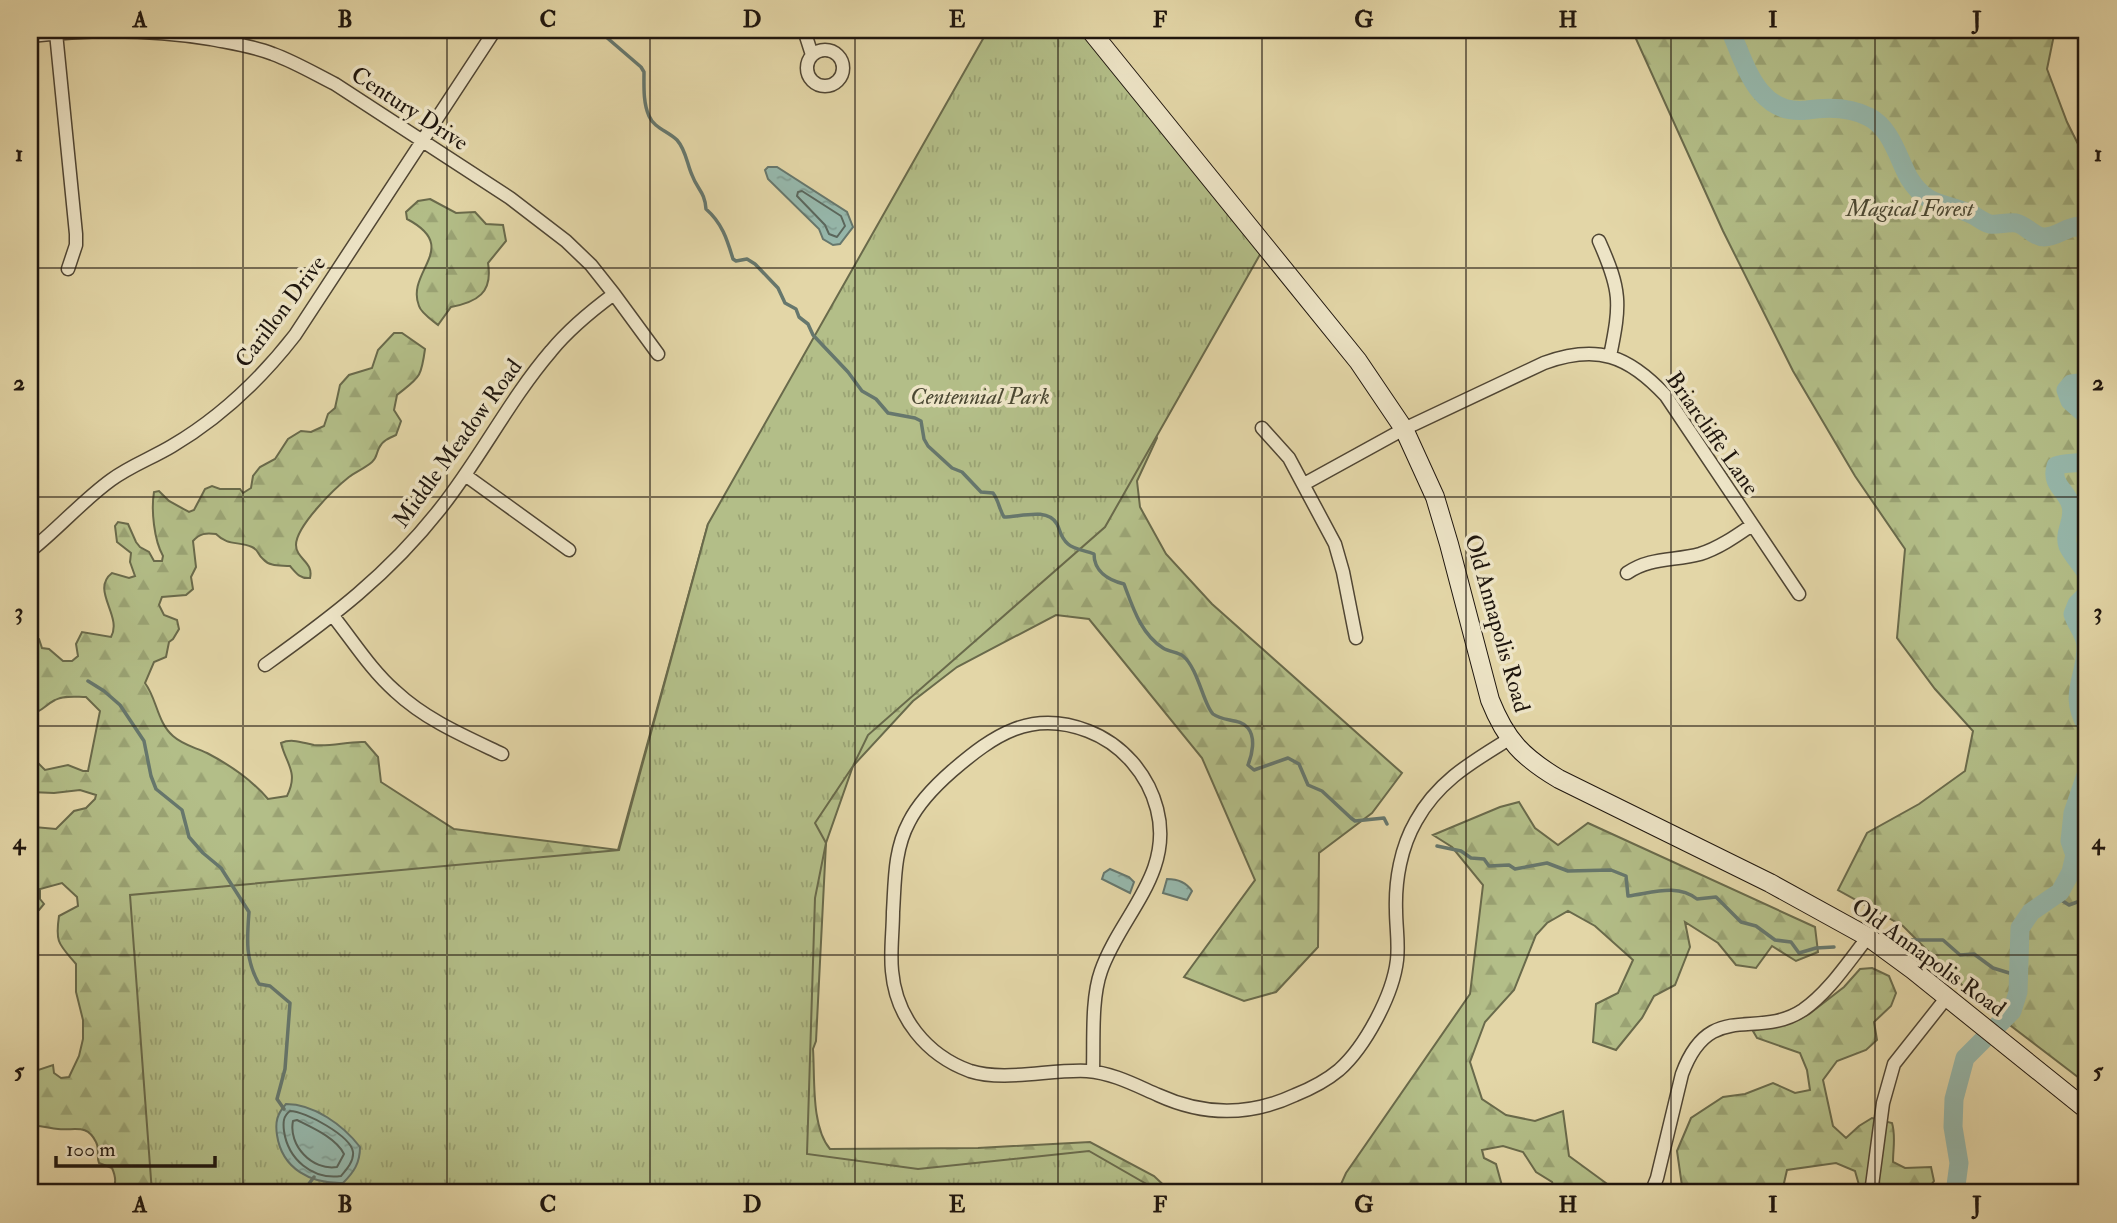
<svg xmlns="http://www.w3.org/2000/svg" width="2117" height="1223" viewBox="0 0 2117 1223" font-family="'IM FELL Double Pica',serif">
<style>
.forest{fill:url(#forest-firs);stroke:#696a4b;stroke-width:2}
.park{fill:url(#park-tufts);stroke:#696a4b;stroke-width:2}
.water{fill:url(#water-ripples);stroke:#66776d;stroke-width:2}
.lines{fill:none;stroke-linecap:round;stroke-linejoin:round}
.shore{stroke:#5a675d;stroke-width:2}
.stream{stroke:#66776d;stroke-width:3.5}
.river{stroke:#96b8ac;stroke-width:19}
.street-casing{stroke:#504634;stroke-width:15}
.secondary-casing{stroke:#1f160e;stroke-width:20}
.street{stroke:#ede4c6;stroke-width:12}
.secondary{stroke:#ede4c6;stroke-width:18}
.grid{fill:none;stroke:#1f160e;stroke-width:2;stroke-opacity:0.55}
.labels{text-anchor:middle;stroke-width:7;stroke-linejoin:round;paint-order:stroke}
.street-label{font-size:23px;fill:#1f160e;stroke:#ede4c6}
.park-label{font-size:23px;font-style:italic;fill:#4b4833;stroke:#ede4c6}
.neatline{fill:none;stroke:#1f160e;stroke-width:2.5}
.grid-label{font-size:23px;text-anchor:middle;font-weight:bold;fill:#1f160e}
</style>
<defs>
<pattern id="forest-firs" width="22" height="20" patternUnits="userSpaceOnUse" patternTransform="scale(1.75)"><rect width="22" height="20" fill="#b3be88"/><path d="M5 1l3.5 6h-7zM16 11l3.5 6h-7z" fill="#9aa374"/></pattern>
<pattern id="park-tufts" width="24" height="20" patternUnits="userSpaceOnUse" patternTransform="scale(1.75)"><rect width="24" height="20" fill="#b3be88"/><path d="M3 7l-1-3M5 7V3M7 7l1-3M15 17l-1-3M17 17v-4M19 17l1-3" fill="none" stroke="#9aa374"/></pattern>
<pattern id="water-ripples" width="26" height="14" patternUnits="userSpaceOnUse" patternTransform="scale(1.75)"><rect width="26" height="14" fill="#96b8ac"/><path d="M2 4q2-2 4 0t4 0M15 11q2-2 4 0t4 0" fill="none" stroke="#819d93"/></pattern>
</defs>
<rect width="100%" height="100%" fill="#e3d6a7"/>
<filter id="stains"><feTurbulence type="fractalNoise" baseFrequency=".00286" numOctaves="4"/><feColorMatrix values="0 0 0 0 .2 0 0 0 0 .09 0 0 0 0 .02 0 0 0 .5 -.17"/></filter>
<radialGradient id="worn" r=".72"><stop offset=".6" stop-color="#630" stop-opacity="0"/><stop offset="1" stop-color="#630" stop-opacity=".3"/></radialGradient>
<!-- forest -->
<path class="forest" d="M1632 30H2055L2047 69 2067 122 2087 162V1084L1977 1000 1903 926 1838 890 1867 833 1919 804 1965 771 1973 731 1935 689 1897 638 1905 549 1855 476 1793 371 1723 231Z
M430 199 456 213 475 212 486 224 503 225 506 241 488 263C493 293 477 302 451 307L438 325C432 320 421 313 419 306 405 271 462 248 407 219L406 212 418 201Z
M394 333H402L425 349C421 379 419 377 397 395L394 410 401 421 396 435C389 438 382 441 379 448 376 454 377 458 372 462 365 468 356 472 349 477 335 488 296 526 296 545 296 559 314 562 310 578 300 579 296 573 290 566 280 565 270 567 263 559 257 554 259 550 252 547 238 541 228 546 216 534 206 533 200 533 193 541L196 567 191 577 193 589 186 595 162 597 159 605 164 615 177 620 179 629 173 639 169 642 166 657 154 662 145 683C157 699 157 722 173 736 183 745 194 747 207 753 230 765 251 779 268 799L287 796C299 772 286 764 281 743 292 738 303 743 314 745 331 747 348 741 365 742L378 757 381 782 454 829 618 850 708 524 770 834 1155 432 1157 438 1137 481 1140 507 1166 554 1212 604 1402 773 1372 813 1319 853 1318 947 1276 992 1244 1001 1184 977 1255 880 1202 758 1089 619 1056 615 957 667 913 701 853 766 826 843 816 1041 813 1049C815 1078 811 1127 830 1149L978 1148 1090 1142 1154 1176 1172 1193H109C117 1187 116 1177 112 1168L99 1163C96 1156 100 1149 96 1142 87 1123 74 1131 58 1129 48 1128 41 1125 31 1126L30 1080 35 1071 53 1065 54 1073 61 1078 69 1077 79 1056 83 1039V1020L76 992V964C59 944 55 943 59 916L78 906 77 897 62 883 40 889V899L44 904 39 910 30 912V829L34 827 56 829 74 811 86 808 95 799 96 795 80 790 54 793 30 792V742L33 743 37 762 45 770 68 765 83 771H88L100 711 86 697C76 697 64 695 55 700 45 705 41 713 30 714V636L39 639 42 648 49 649 63 661H72L78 656 76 644 82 632 111 637C123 616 90 590 112 573L129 578 135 576 130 562 131 553 117 542 115 526 118 522 128 524 136 542 140 547 149 552 154 561H162L163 556C154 540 151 510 154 492L159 491 169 501 189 512 194 510 205 489 212 486 220 489H240L243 493 251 488 253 476 260 467 275 459 288 439 301 431 311 432 324 426 328 414 335 408 340 385 349 375 372 368 378 350Z
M1519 802 1535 828 1558 845 1588 823 1815 927 1818 952 1796 961 1772 946 1756 968 1736 965 1718 943 1685 922 1690 947 1675 985 1654 996 1642 1018 1616 1050 1593 1042 1596 1004 1618 993 1633 960 1595 926 1568 911 1547 923 1536 935 1514 990 1485 1022 1470 1062 1482 1099 1506 1115 1535 1121 1563 1111 1569 1156 1610 1186 1611 1193H1556L1552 1182 1536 1172 1523 1152 1503 1146 1482 1150 1484 1158 1496 1164 1504 1193H1337L1346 1173 1470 994 1483 885 1452 847 1433 835 1500 807Z
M1872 968 1889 976 1896 993 1891 1006 1874 1022 1877 1040 1866 1050 1837 1061 1823 1080 1833 1126 1846 1138 1859 1126 1872 1118 1892 1123C1896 1136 1893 1148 1893 1162L1905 1168 1931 1167 1934 1181 1925 1193H1857L1859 1185 1855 1171 1836 1163 1787 1170 1784 1183 1794 1193H1691L1682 1186 1677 1151 1691 1118 1723 1097 1745 1094 1773 1083 1795 1093 1810 1090 1807 1070 1800 1053 1757 1038 1753 1031 1809 1014 1844 987 1860 969Z"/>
<!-- park -->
<path class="park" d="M988 30H1083L1262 251 1105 527 868 735 853 766 815 823 826 843 815 898 807 1154 918 1169 1089 1151 1162 1193H152L130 895 619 850 708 524Z"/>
<!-- water -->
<path class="water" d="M768 167H777L847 212 853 227 840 244 833 245 823 239 819 229 768 179 765 170Z
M1110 869 1129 877 1134 882 1130 893 1102 879 1104 873Z
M1167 879C1177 879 1186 882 1192 891L1187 900 1163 893Z
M286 1104C314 1104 343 1125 360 1147 360 1163 354 1172 343 1183 311 1184 282 1169 277 1135 275 1122 277 1114 286 1104Z"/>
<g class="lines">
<!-- shore -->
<path class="shore" d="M802 191 841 216 845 226 837 237 829 234 825 225 797 196 798 192Z
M290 1111C305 1111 351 1136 353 1152 354 1161 347 1169 341 1176 312 1180 288 1159 284 1131 283 1123 283 1116 290 1111Z
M297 1120C313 1128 336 1138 344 1154L337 1167C312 1171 288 1145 293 1121Z"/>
<!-- stream -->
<path class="stream" d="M598 30 641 67 644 72C644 86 643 103 649 116 654 128 668 131 677 140 686 150 687 164 692 175 697 189 705 192 706 209 722 223 727 239 733 259L736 261 747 259 755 264 778 288 785 303 796 309 799 317 808 324 813 335 848 372 862 391 876 399 888 413 915 418 921 421 924 439 928 446 952 468 962 472 981 492 993 493C999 501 999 509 1004 517 1020 517 1047 507 1057 524 1061 532 1060 537 1068 544 1075 550 1085 550 1094 554 1094 571 1108 580 1124 584 1133 608 1141 634 1163 648 1169 652 1178 652 1183 656 1198 668 1204 706 1213 714 1223 722 1240 718 1248 728 1256 738 1252 755 1248 765L1254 770 1288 758 1299 764 1308 785 1322 791 1351 818 1355 821 1384 818 1387 824
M88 681 104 691 120 705 144 741 151 776 156 789 182 810 189 837 203 853 221 868 249 912C247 939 245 959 259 984L270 986 290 1003 285 1069 277 1099 284 1109
M1437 846 1461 851 1471 858 1484 859 1489 866 1509 865 1515 869 1547 863 1568 871 1611 870 1626 876 1628 896C1652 893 1677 883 1697 899L1716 897 1741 922 1756 926 1775 940 1791 942 1799 953 1816 948 1834 947
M2055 896 2069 905 2080 901 2087 895
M1906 940H1943L1960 955 1974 954 1993 968 2019 976
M302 1193 314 1177"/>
<!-- river -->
<path class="river" d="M1730 30C1746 66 1758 116 1807 110 1827 107 1850 107 1869 117 1891 128 1898 158 1909 178 1927 207 1943 202 1971 214 1978 217 1982 222 1990 224 1998 225 2007 222 2016 223 2026 225 2034 237 2044 237 2057 237 2066 227 2079 226L2087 234
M2087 382 2071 384 2066 390 2070 401 2087 416
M2087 456 2083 462C2074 464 2065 462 2056 466 2050 485 2068 491 2071 506 2075 520 2063 533 2068 546 2072 555 2082 565 2087 574
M2087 594 2077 604 2073 614C2076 624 2085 634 2086 645 2087 678 2067 693 2087 727
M1955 1193 1959 1163 1953 1127 1954 1099 1965 1058 2012 1011 2018 992 2020 928 2031 912 2060 892 2071 872 2075 855 2070 841 2073 813 2087 772"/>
<defs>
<path id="street" d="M804 30 812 55
M56 33 76 234V245L68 269
M30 36C91 29 150 29 211 39 231 43 253 46 273 54 295 62 315 74 335 84L510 198 566 241 591 265 614 294 658 354
M807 68a18 18 0 1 1 36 0a18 18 0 1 1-36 0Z
M1599 241C1621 290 1621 303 1610 356
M1262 428 1289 458 1335 544 1343 572 1356 638
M465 475 569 550
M1304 484 1404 429 1544 363C1597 344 1628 355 1666 396L1799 594
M30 551C58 529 82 501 111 480 130 466 152 458 172 446 221 417 260 380 295 335L495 30
M1627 573C1650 557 1674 561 1700 554 1719 548 1736 536 1752 525
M333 616C353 641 371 670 395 691 426 720 464 736 502 754
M265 665C332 617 388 575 440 509 480 459 509 400 551 351 569 329 591 311 614 294
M1093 1071C1094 1041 1091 999 1101 971 1120 916 1174 874 1157 809 1148 774 1122 744 1088 731 1031 709 994 735 952 771 936 785 919 802 909 822 894 850 895 881 893 912 893 931 890 952 892 971 896 1017 926 1055 970 1071 1004 1082 1051 1069 1087 1071 1113 1073 1135 1085 1158 1095 1204 1116 1250 1116 1295 1095 1310 1089 1327 1080 1339 1070 1365 1047 1393 995 1397 960 1399 943 1396 927 1396 910 1395 880 1401 847 1416 821 1438 781 1472 762 1509 739
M1651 1193 1657 1178 1682 1074C1710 998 1756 1041 1803 1010 1829 992 1848 962 1868 937
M1871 1193 1883 1103 1894 1064 1947 997"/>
<path id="secondary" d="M1090 30 1358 361 1404 429 1435 497 1449 544 1490 700C1506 740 1522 757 1559 779L1770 883 1868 937 1913 970 2087 1110"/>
</defs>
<!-- street casing -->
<use href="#street" class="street-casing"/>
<!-- secondary casing -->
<use href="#secondary" class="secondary-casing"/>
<!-- street -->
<use href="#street" class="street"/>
<!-- secondary -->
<use href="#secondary" class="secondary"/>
</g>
<!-- grid -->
<path class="grid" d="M243 30V1193M447 30V1193M650 30V1193M855 30V1193M1058 30V1193M1262 30V1193M1466 30V1193M1671 30V1193M1875 30V1193M30 268H2087M30 497H2087M30 726H2087M30 955H2087"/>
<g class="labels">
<!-- street labels -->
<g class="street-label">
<text transform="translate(410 108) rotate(33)" y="8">Century Drive</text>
<text transform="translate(280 311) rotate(-53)" y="8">Carillon Drive</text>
<text transform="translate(1713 433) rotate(55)" y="8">Briarcliffe Lane</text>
<text transform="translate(457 443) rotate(-54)" y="8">Middle Meadow Road</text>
<text transform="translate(1498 623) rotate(74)" y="8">Old Annapolis Road</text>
<text transform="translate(1929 957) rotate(36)" y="8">Old Annapolis Road</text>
</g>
<!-- park labels -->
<g class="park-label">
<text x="1910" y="216">Magical Forest</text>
<text x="980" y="404">Centennial Park</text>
</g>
</g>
<!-- margin -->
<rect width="2117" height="1223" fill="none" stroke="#e3d6a7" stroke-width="77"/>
<!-- scale -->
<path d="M56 1156v10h159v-10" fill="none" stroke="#1f160e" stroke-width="3.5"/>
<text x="66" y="1156" font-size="21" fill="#1f160e" stroke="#ede4c6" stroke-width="5" paint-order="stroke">100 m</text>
<rect x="38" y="38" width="2040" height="1146" class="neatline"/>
<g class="grid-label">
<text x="140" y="27">A</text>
<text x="345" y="27">B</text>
<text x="548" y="27">C</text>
<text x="752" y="27">D</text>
<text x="957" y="27">E</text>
<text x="1160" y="27">F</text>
<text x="1364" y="27">G</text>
<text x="1568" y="27">H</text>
<text x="1773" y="27">I</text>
<text x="1977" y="27">J</text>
<text x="19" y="161">1</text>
<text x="2098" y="161">1</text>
<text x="19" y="390">2</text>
<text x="2098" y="390">2</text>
<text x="19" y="619">3</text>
<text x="2098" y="619">3</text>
<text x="19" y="849">4</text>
<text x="2098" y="849">4</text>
<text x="19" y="1078">5</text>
<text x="2098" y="1078">5</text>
<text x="140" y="1212">A</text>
<text x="345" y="1212">B</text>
<text x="548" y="1212">C</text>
<text x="752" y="1212">D</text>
<text x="957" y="1212">E</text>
<text x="1160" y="1212">F</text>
<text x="1364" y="1212">G</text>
<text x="1568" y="1212">H</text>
<text x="1773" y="1212">I</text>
<text x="1977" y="1212">J</text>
</g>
<rect width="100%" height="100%" filter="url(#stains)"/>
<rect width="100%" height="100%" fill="url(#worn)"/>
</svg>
